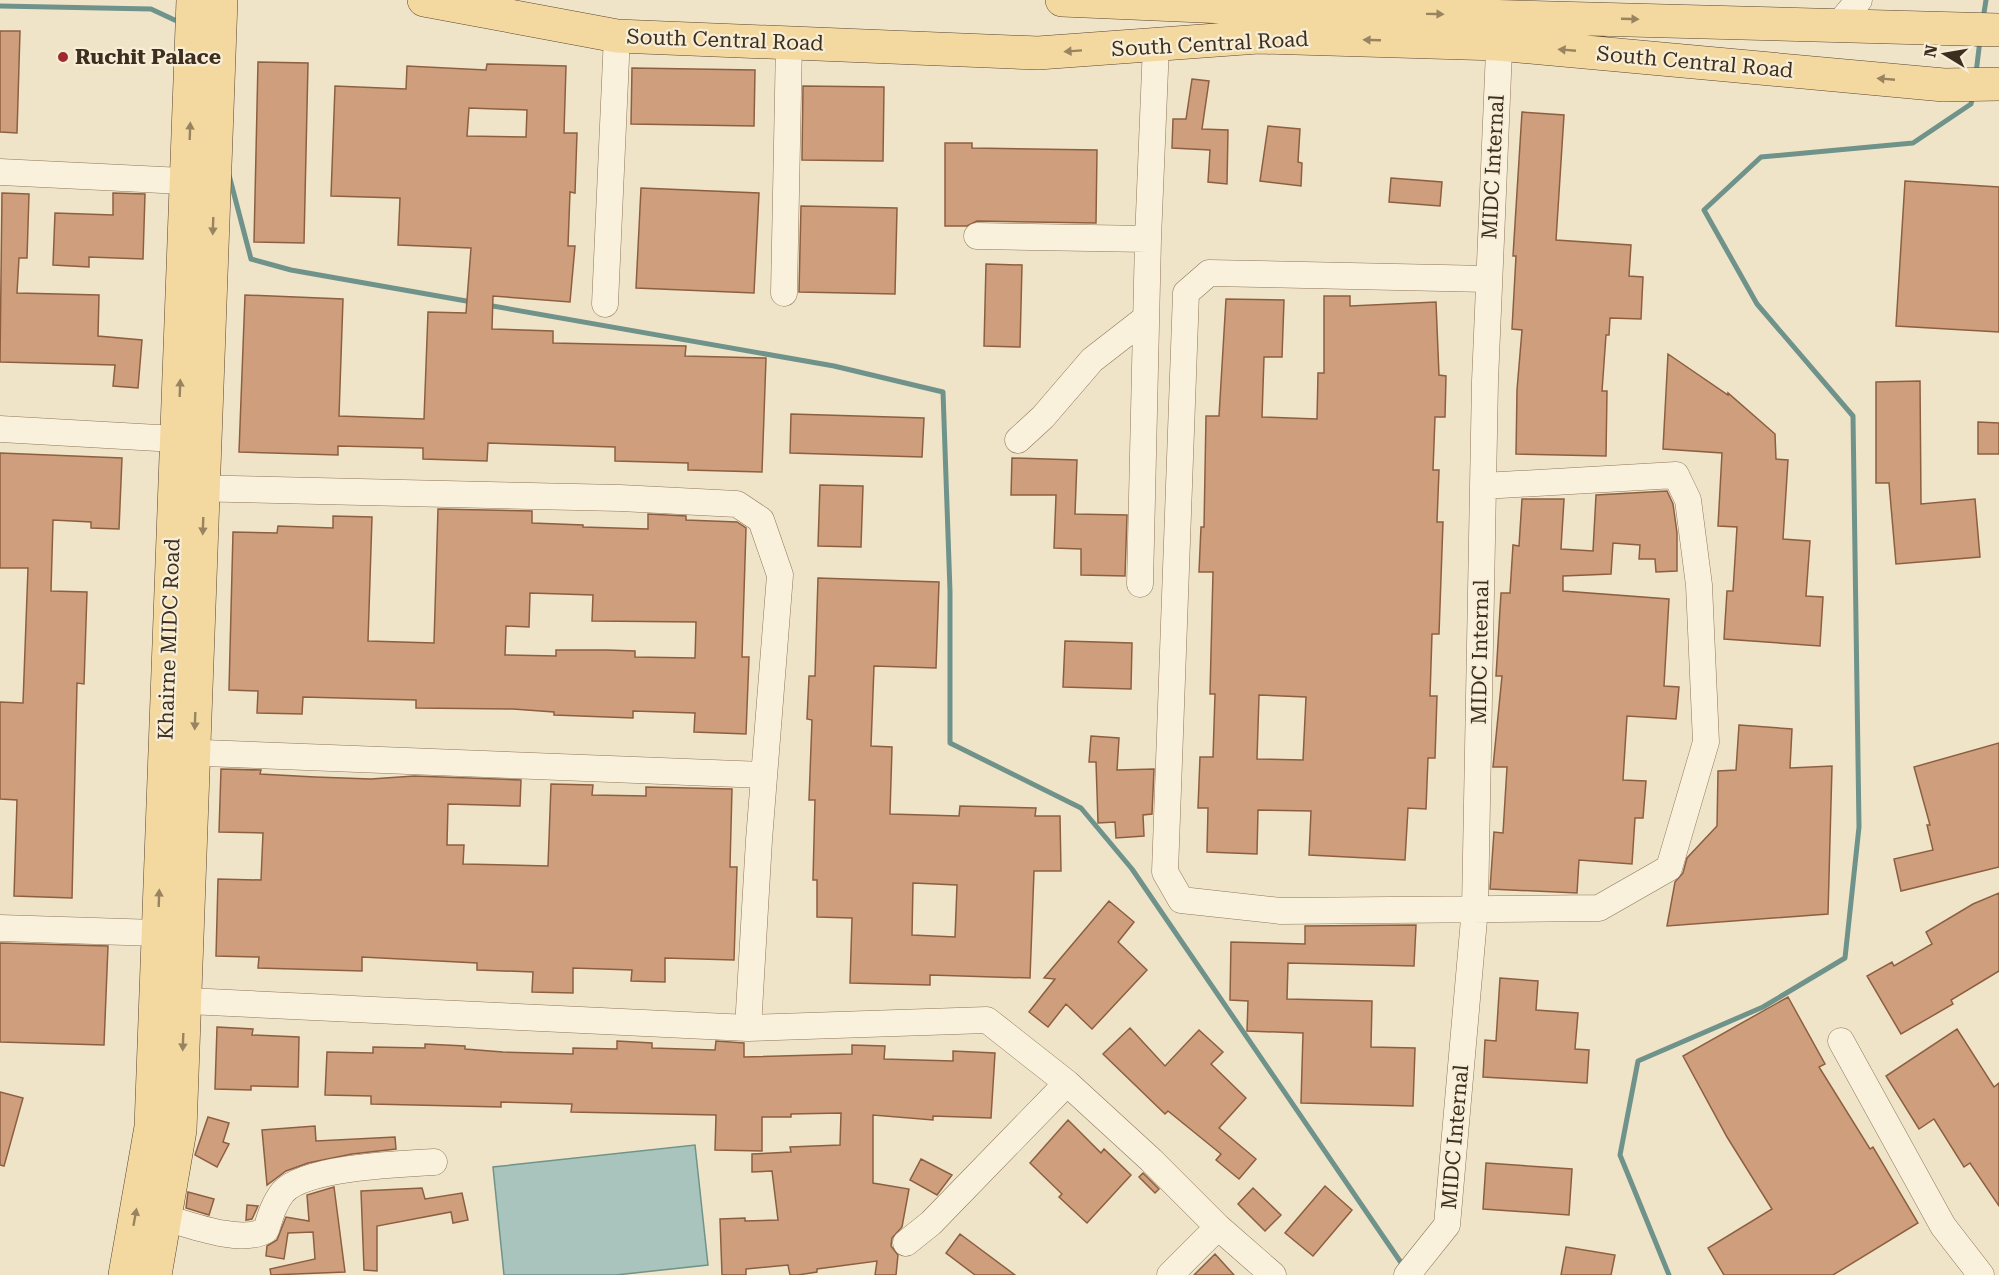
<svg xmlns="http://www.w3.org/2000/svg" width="1999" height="1275" viewBox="0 0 1999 1275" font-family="'Roboto Serif',serif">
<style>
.water{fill:#a9c4bc;stroke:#6f938a;stroke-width:1.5}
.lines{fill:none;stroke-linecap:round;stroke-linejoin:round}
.stream{stroke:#6f938a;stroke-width:5}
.building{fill:#cf9f7d;stroke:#8d5f41;stroke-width:1.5;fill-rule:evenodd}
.minor-casing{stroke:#8d765c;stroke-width:27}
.major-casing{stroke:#5b4430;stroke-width:34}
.minor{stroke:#faf1dc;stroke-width:26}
.major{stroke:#f3d9a0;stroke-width:33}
.oneway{fill:#988460}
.poi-dot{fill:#9e2a2b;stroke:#f7eed8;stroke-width:2}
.labels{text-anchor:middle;stroke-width:4.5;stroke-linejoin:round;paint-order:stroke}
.street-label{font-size:21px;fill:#3d2e20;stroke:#f7eed8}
.poi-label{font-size:21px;font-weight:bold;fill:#3d2e20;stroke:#f7eed8;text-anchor:start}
</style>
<rect width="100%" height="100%" fill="#f0e4c8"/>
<!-- water -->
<path class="water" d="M695 1145 708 1265 616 1275H504L493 1167Z"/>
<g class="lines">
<!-- stream -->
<path class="stream" d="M0 6 151 9 181 23
M1983 19 1986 0
M1976 73 1980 40
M229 175 251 259 291 270 472 302
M487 305 834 366 943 392 950 591V743L1081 808 1132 869 1404 1267
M1669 1275 1620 1155 1638 1061 1763 1007 1845 958 1859 827 1853 416 1757 304 1704 210 1761 157 1913 143 1971 104 1973 94"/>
</g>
<!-- building -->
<path class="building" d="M0 31H20L17 133 0 132Z
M258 62 308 63 304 243 254 242Z
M487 64 566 66 564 133H577L575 193 570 192 568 246H575L570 302 493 296 492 329 553 331V343L686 346 685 356 766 358 762 472 688 470V463L615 461V447L488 443 487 461 423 459V448L338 446V455L239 452 245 295 343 299 339 416 424 419 428 312 466 313 471 248 398 245 400 198 331 196 335 86 406 89 407 66 486 70ZM469 108 527 110 526 137 467 136Z
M632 68 755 70 754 126 631 124Z
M1192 79 1209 81 1202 129 1228 130 1227 184 1208 182 1210 150 1172 148 1173 119H1186Z
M803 86 884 87 883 161 802 160Z
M1522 112 1564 115 1556 240 1631 245 1629 276 1643 277 1641 319 1610 318 1609 335H1606L1602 391H1607L1606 456 1516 454 1517 390 1522 330 1512 329 1516 256H1513Z
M1268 126 1300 129 1298 162 1302 163 1301 186 1260 181Z
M945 143H972V148L1097 150 1096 223 977 221 967 226H945Z
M1391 178 1442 182 1440 206 1389 202Z
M1905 181 1999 187V332L1896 326Z
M641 188 759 193 754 293 636 288Z
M2 193 29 194 27 258H19L17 293 99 295 98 336 142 340 138 388 113 386 115 365 0 362Z
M113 193 145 194 143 259 89 257V267L53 265 55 213 113 215Z
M801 206 897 208 895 294 799 292Z
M986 264 1022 265 1020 347 984 346Z
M1324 296H1350V306L1436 302 1439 375 1446 376 1445 417H1435L1433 470H1439L1437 522H1443L1439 634H1432L1430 696H1437L1435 758H1428L1426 809 1408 808 1405 860 1309 855 1311 811 1258 810 1257 854 1207 852 1208 808H1198L1200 757H1213L1215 694H1210L1213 572H1199L1201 527H1204L1206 416H1219L1226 299 1284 300 1282 357H1264L1262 417 1317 419 1318 373H1324ZM1259 695 1306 697 1303 760 1257 759Z
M1668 354 1728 395V393L1775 434 1776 459 1788 460 1783 539 1810 541 1806 596 1823 597 1820 646 1724 639 1727 591H1733L1737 527 1718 526 1722 453 1663 449Z
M1920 381 1921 504 1975 499 1980 557 1896 564 1889 483H1876V382Z
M791 414 924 418 922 457 790 453Z
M1978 422 1999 423V454H1978Z
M0 453 122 458 119 529 91 528V522L53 520 51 591 87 592 84 684 77 683 72 898 14 896 17 800 0 799V702L23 703 28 568H0Z
M1012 458 1077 460 1075 514 1127 515 1125 576 1081 575V549L1054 548 1056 495H1011Z
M820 485 863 486 861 547 818 546Z
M1667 491 1673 504 1677 533V571L1656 572 1655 559H1639L1640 545 1613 543 1611 574 1563 576V591L1669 599 1664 686 1679 687 1676 719 1627 716 1623 780 1646 781 1643 818H1635L1632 864 1579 860 1577 893 1490 889 1494 832 1503 833 1507 767H1493L1502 676H1496L1501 593H1510L1513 545 1519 546 1522 499H1564L1561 549 1593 551 1596 495Z
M438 509 532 511V523L583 525V527L648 529V514L686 516V520L737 522 746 528 742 657H749L746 734 694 732 695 713 633 711V718L554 715V712L513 709 416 708V700L303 697 302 714 257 713 258 691 229 690 233 532 277 533 278 526 333 528V516L372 517 368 641 434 643ZM530 593 593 595 592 621 696 622 695 658 635 657V651L607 650H556V656L505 655 506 626 529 627Z
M818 578 939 582 936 668 874 666 871 746 892 747 890 814 959 816 960 806 1036 808 1035 816H1060L1061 871H1034L1030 978 930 975V985L850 983 852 918 817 917V880H813L815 800H809L812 720 807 719 809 676H815ZM913 883 957 885 955 937 912 935Z
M1065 641 1132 643 1131 689 1063 687Z
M1739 725 1792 729 1790 768 1832 766 1828 914 1667 926 1675 882 1683 873 1687 858 1717 826 1718 771 1736 770Z
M1091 736 1119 738 1117 770 1154 769 1152 814 1143 815 1144 836 1116 838 1115 822 1098 823 1096 762H1089Z
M1999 743V867L1901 891 1894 859 1933 850 1927 825H1930L1914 767Z
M221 769 261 770 260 774 315 777 371 779 414 776 521 780 520 806 448 804 447 845H464L463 864 548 866 551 784 593 785 592 795 646 796V787L732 789 730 867H737L734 960 665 958V982L631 981 632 970 573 968V993L532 992 533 972 477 970V963L362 957V971L258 968 259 957 216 956 218 879 261 880 263 833 219 832Z
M1999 893V971L1951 1000 1953 1004 1901 1034 1867 976 1892 962 1894 966 1932 944 1926 932 1973 904Z
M1109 901 1134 922 1118 942 1147 970 1092 1029 1066 1004 1048 1027 1029 1012 1055 979 1044 978Z
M1416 925 1414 966 1288 963 1287 999 1372 1001 1371 1047 1415 1048 1413 1106 1301 1103 1303 1033 1247 1031 1248 1001 1230 1000 1231 942 1305 944V926Z
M0 943 108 946 104 1045 0 1042Z
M1500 978 1538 981 1536 1010 1578 1013 1575 1049 1589 1050 1587 1083 1483 1077 1485 1040 1496 1041Z
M1788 997 1825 1064 1819 1067 1870 1149 1873 1147 1918 1223 1833 1275H1724L1708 1248 1772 1209 1727 1137 1683 1056Z
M217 1027 253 1029 252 1035 299 1037 298 1087 251 1086V1090L215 1089Z
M1130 1028 1165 1066 1199 1030 1223 1052 1211 1064 1246 1098 1219 1128 1256 1159 1239 1179 1216 1160 1221 1154 1168 1111 1165 1114 1103 1054Z
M1957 1029 1994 1087 1999 1083V1206L1970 1163 1964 1167 1934 1119 1919 1129 1886 1076Z
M617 1041 652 1043V1048L715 1050 716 1041 744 1043V1057L852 1054V1045L885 1046 884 1059 953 1061V1051L995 1053 991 1118 933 1116V1120L873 1115V1183L909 1189 902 1227 892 1238 891 1246 898 1255 896 1275H875L877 1261 817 1269V1272L798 1275H790L788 1265 746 1269V1275H722L720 1219 745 1218V1221L778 1220 772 1171 752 1172V1154L791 1152 790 1147 840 1145 841 1113 791 1114V1117H762V1151L715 1150 716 1115 571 1112 572 1104 501 1102V1107L371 1104V1096L325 1095 327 1052 373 1053V1047L425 1048V1044L465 1046V1049L503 1052 573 1054V1048L617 1049Z
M0 1092 23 1098 4 1166 0 1165Z
M208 1117 229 1123 223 1142 229 1144 217 1167 195 1155Z
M1068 1120 1101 1153 1104 1149 1131 1175 1087 1223 1059 1197 1062 1194 1030 1163Z
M315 1126 316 1141 395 1137 396 1149 352 1154 308 1163 286 1171 267 1185 262 1130Z
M921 1159 952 1175 937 1195 910 1180Z
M1486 1163 1572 1169 1569 1215 1483 1209Z
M1143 1173 1159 1189 1155 1193 1139 1177Z
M1325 1186 1352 1210 1313 1256 1285 1233Z
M334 1187 345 1272 271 1275 270 1269 315 1259 313 1232 288 1233 284 1259 266 1256 267 1246 277 1240 286 1217 309 1221 307 1195Z
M422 1188 425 1199 462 1193 468 1220 453 1223 451 1212 377 1226V1271L364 1270 361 1191Z
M1253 1188 1281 1215 1265 1231 1238 1204Z
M188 1192 214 1199 209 1215 186 1208Z
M247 1205 258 1206 252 1219 246 1220Z
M960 1234 1015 1275H975L946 1253Z
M1566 1247 1615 1255 1611 1275H1561Z
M1215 1254 1234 1275H1194Z"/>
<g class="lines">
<defs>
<path id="minor" d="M1837 26 1859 0
M0 172 203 182
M977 236 1148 239
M784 293 789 43
M605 304 617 36
M0 429 193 440
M1018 440 1043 417 1092 360 1146 318
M1483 486 1676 475 1688 500 1699 585 1706 742 1669 868 1599 908 1281 911 1181 900 1165 872 1186 293 1209 273 1488 279
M186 488 620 498 737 504 761 520 780 575 759 840 748 1028
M1140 584 1148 239 1156 45
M177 752 764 775
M0 928 157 933
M167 1000 748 1028 987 1020 1067 1083 1151 1160 1218 1227 1273 1275
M1841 1041 1943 1226 1981 1275
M166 1218C190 1225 243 1245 266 1230 270 1217 274 1203 283 1192 306 1167 400 1164 434 1162
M906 1243 931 1223 1067 1083
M1170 1275 1218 1227
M1407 1275 1447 1225 1475 908 1485 381 1500 27"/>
<path id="major" d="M424 0 617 36 1038 53 1258 37 1498 44 1944 85 1999 84
M1062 0 1368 13 1999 30
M125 1275 151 1127 193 0
M155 1275 180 1130 221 0"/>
</defs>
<!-- minor casing -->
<use href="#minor" class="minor-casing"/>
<!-- major casing -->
<use href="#major" class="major-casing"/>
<!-- minor -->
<use href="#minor" class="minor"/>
<!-- major -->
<use href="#major" class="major"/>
</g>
<!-- one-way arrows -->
<defs><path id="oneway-solid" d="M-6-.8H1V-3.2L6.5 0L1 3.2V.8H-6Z" transform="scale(1.5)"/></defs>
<g class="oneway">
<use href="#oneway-solid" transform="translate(1435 14) rotate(1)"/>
<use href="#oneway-solid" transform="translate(1630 19) rotate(2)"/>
<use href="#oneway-solid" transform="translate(1372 40) rotate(-178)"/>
<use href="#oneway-solid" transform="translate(1567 50) rotate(-175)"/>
<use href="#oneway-solid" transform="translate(1073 51) rotate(176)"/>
<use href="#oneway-solid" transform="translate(1886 79) rotate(-175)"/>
<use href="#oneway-solid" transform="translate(190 131) rotate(-88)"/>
<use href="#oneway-solid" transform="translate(213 226) rotate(92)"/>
<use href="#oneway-solid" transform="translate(180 388) rotate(-88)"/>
<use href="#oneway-solid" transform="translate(203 526) rotate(92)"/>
<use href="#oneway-solid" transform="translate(195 721) rotate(92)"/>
<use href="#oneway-solid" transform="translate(159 898) rotate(-88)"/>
<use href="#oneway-solid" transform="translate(183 1042) rotate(92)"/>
<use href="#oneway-solid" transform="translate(135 1217) rotate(-80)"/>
</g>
<!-- markers -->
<circle class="poi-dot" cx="63" cy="57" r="6"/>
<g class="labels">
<!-- street labels -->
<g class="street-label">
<text transform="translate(725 40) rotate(2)" y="7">South Central Road</text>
<text transform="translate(1210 44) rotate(-3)" y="7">South Central Road</text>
<text transform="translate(1695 62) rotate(5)" y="7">South Central Road</text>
<text transform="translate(1493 167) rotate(-87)" y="7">MIDC Internal</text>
<text transform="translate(169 639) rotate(-88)" y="7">Khairne MIDC Road</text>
<text transform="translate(1480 652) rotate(-89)" y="7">MIDC Internal</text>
<text transform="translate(1455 1137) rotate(-85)" y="7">MIDC Internal</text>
</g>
<!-- poi labels -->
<g class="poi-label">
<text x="75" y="64">Ruchit Palace</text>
</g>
</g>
<!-- north arrow -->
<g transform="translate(1945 54) rotate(281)" stroke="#f7eed8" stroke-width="4.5" paint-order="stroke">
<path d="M0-4.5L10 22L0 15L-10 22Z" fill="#3d2e20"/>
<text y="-9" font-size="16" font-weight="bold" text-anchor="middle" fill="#3d2e20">N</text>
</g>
</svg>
